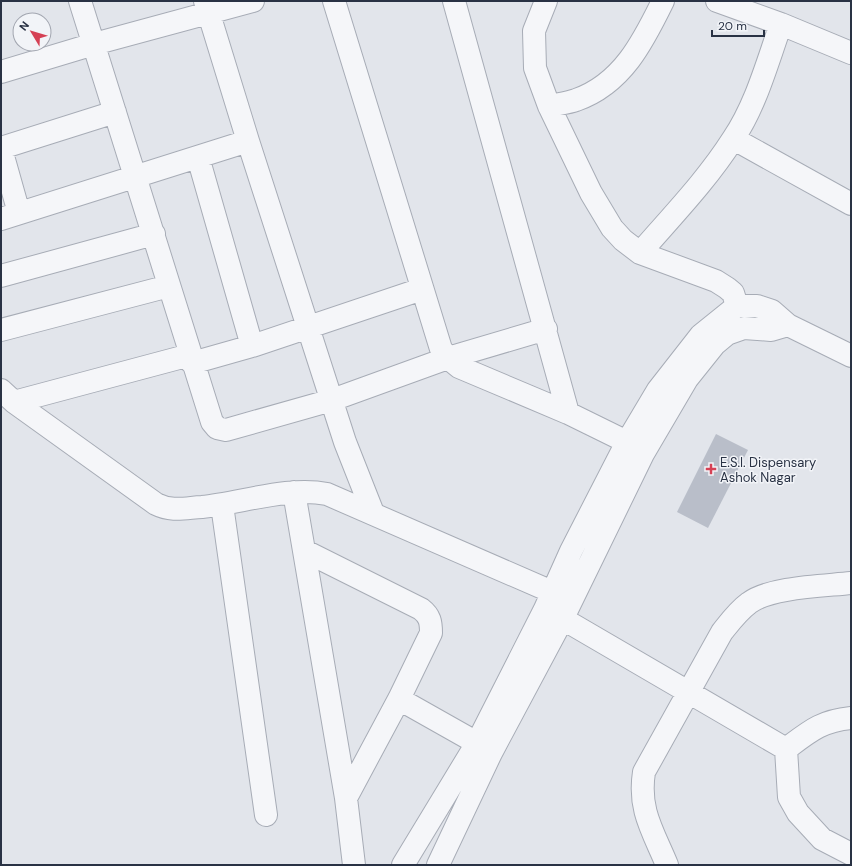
<svg xmlns="http://www.w3.org/2000/svg" width="852" height="866" viewBox="0 0 852 866" font-family="'DM Sans',sans-serif">
<style>
.building{fill:#b9bec9}
.lines{fill:none;stroke-linecap:round;stroke-linejoin:round}
.minor-casing{stroke:#a7acb6;stroke-width:24}
.minor{stroke:#f5f6f9;stroke-width:22}
.poi-dot{fill:#d54155;stroke:#f2f4f8;stroke-width:1.5}
.labels{text-anchor:middle;stroke-width:3;stroke-linejoin:round;paint-order:stroke}
.poi-label{font-size:13px;fill:#293244;stroke:#f2f4f8;text-anchor:start}
</style>
<rect width="100%" height="100%" fill="#e2e5eb"/>
<!-- building -->
<path class="building" d="M716 434 748 450 708 528 677 512Z"/>
<g class="lines">
<defs>
<path id="minor" d="M80 1 212 422 217 428 226 430 332 400 448 358 546 329
M205 1 248 141 345 442 373 513
M334 1 441 349 448 358 459 367 568 413 627 442
M454 1 568 413
M546 1 534 31 535 68 549 106 591 193 612 228 623 240 640 253 716 281 727 288 733 293 737 306
M717 1 781 24 851 53
M1 72 94 44 253 1
M549 106C558 104 568 103 576 100 622 84 643 42 663 1
M734 139 851 204
M1 148 115 112
M1 149 19 213
M198 157 252 346
M1 219 248 141
M640 253C672 216 707 180 733 139 756 105 767 63 781 24
M1 276 154 234
M1 330 169 286
M192 363 252 346 422 289
M1 390 14 402 156 504C172 512 185 508 202 507 241 503 289 486 327 494L566 598
M14 402 190 355
M294 492 346 798 354 865
M222 505 266 815
M305 551 421 609C430 616 431 622 431 633L399 699 346 798
M551 612 786 749
M399 699 477 743
M786 749 789 797 798 813 822 839 851 854
M786 749C810 731 821 721 851 718
M403 865 477 743 545 609 571 551 627 442 658 390 701 335 737 306H757L772 311 788 325 851 356
M438 865 491 753 563 618 643 454 687 379 715 344 727 334 744 328 771 330 788 325
M667 865C653 831 638 810 644 772L722 632C730 622 738 611 749 603 770 587 824 586 851 583"/>
</defs>
<!-- minor casing -->
<use href="#minor" class="minor-casing"/>
<!-- minor -->
<use href="#minor" class="minor"/>
</g>
<!-- markers -->
<path class="poi-dot" d="M709 463h4v4h4v4h-4v4h-4v-4h-4v-4h4z"/>
<g class="labels">
<!-- poi labels -->
<g class="poi-label">
<text x="720" y="467">E.S.I. Dispensary<tspan x="720" dy="15">Ashok Nagar</tspan></text>
</g>
</g>
<!-- border -->
<rect width="852" height="866" fill="none" stroke="#293244" stroke-width="4"/>
<!-- north arrow -->
<g transform="translate(32 32) rotate(308)"><circle r="19" fill="#f2f4f8" stroke="#a2a6b0"/>
<path d="M0-3L7 15L0 10L-7 15Z" fill="#d54155"/>
<text y="-6" font-size="11" font-weight="bold" text-anchor="middle" fill="#293244">N</text>
</g>
<!-- scale -->
<path d="M712 30v6h52v-6" fill="none" stroke="#293244" stroke-width="2"/>
<text x="718" y="30" font-size="12" fill="#293244" stroke="#f2f4f8" stroke-width="3" paint-order="stroke">20 m</text>
</svg>
